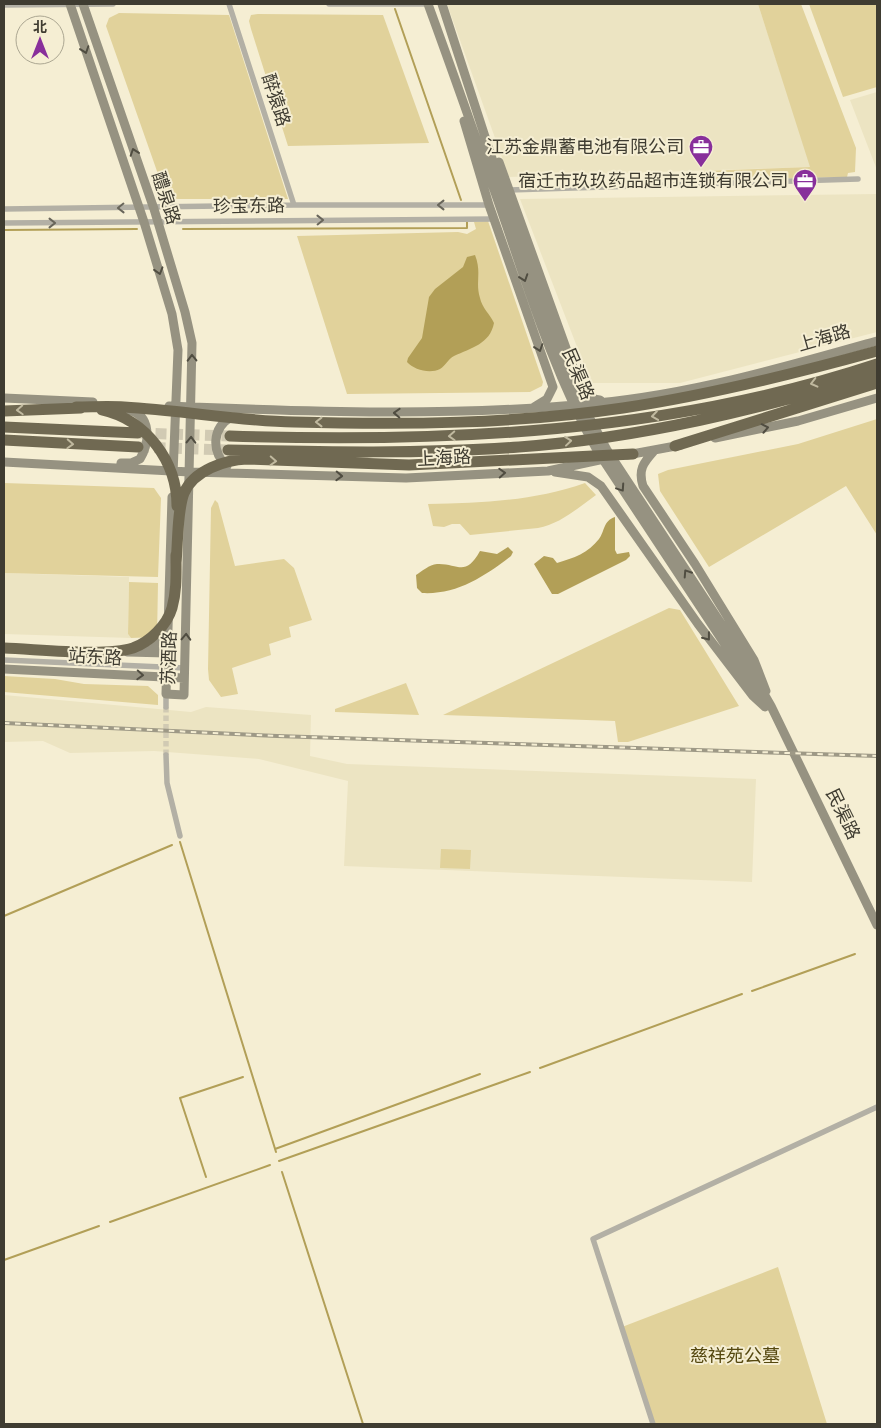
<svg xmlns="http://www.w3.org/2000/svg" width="881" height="1428" viewBox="0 0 881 1428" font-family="'Fira Sans Condensed','Noto Sans SC',sans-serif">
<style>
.built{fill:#ece4c2}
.green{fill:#e1d29b}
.water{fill:#b29f57}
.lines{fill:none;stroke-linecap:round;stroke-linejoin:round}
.stream{stroke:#b29f57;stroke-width:2}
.street-tunnel{stroke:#d1cab3;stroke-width:5.5;stroke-dasharray:5.5 3;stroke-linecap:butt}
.highway-tunnel{stroke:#d1cab3;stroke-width:11;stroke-dasharray:11 5.5;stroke-linecap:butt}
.street{stroke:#b3b0a5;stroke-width:5.5}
.secondary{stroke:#969281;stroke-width:9}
.highway{stroke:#706952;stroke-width:11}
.rail-casing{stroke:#9e9986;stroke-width:4}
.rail{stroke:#f5eed3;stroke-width:2;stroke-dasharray:5.5;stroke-linecap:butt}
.oneway{stroke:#504d41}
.oneway2{stroke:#68655a}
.oneway3{stroke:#c0b99f}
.labels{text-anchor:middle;stroke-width:4;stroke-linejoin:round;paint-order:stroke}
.street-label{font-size:18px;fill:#3f3c31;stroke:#f5eed3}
.poi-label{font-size:18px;fill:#3f3c31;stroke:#f5eed3;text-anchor:end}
.park-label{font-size:18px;fill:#55480f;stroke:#f5eed3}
</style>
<rect width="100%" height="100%" fill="#f5eed3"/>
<!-- built -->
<path class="built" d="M447 4H758L811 167 509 177Z
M877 92V170L850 100Z
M877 194V332L680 383H591L520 199Z
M4 573 129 577 128 634 131 638 4 634Z
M4 695 191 712 206 707 311 715 310 756 347 764 756 779 752 882 344 866 348 781 259 759 154 751 70 753 43 741 4 742Z"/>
<!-- green -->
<path class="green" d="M758 4H801L856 148 855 172 848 173 847 177 712 180 708 175 702 176 701 171 810 167Z
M809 4H877V87L843 97Z
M119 13 229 15 288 199H178L170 198 165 194 106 26 109 18Z
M258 14 383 15 429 143 288 146 251 29 249 21 251 15Z
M488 221 543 382 542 386 530 392 347 394 297 236 458 232 467 234 476 229 474 222Z
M877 419V535L846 486 709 567 660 491 658 474 668 470 798 444Z
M4 483 154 488 161 498 158 577 4 573Z
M585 483 596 495C578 508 560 524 538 528L470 535 460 524H452L444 527 433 526 428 504C482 503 534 501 585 483Z
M215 500 218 503 235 566 284 559 294 568 312 620 289 627 291 637 269 644 271 655 232 668 238 694 221 697 209 680 208 669 211 508Z
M129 582 158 583 157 637 131 638 128 634Z
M669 608 680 610 739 706 628 742H618L615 721 443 715Z
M4 676 55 679 84 684 148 686 158 695V705L4 692Z
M406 683 419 715 335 712V709Z
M441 849 471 850 470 869 440 868Z
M778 1267 827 1424H653L622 1327Z"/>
<!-- water -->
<path class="water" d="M475 255C482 273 475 282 480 298 482 308 490 314 494 323 490 344 471 348 454 356 448 359 446 365 440 369 430 374 414 370 407 362L408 358 422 338 429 297 435 289 463 267 467 257Z
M615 517V550L617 554 629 552 630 556 626 560 558 594H552L534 564 544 556 553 558 557 563C574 558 588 553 599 539 605 531 603 521 615 517Z
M508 547 513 552 511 556C484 577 456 595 422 593L417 588 416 575C422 571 429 565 437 564 458 563 465 578 480 551L497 554Z"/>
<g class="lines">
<!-- stream -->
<path class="stream" d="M395 9 461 200
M183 229 467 228V222
M4 230 137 229
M180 842 276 1152
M4 916 172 845
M752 991 855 954
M540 1068 742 994
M275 1149 480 1074
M279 1161 530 1072
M282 1172 363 1424
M206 1177 180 1098 243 1077
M110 1222 270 1165
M4 1260 99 1226"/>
<!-- street-tunnel -->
<path class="street-tunnel" d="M166 755V707"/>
<!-- highway-tunnel -->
<path class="highway-tunnel" d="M139 433 230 436
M138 447 226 450"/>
<!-- street -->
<path class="street" d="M229 4 294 205
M329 4H430
M4 5 113 4
M509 190 858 179
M4 209 294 205H489
M4 223 494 219
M4 660 185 668
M166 707V694
M166 755 167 783 180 836
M653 1424 593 1239 877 1107"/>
<!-- secondary -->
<path class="secondary" d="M70 4 144 222 172 314 178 350 173 474
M83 4 154 209 185 312 192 343 184 695 166 694 172 497
M428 4C455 78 481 152 507 227 533 304 558 381 598 452L759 696
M442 4 499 180 571 384 607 450 743 657 771 706 877 925
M464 121 489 205 553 387 547 399 534 407
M499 162 575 373C581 385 585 399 600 400
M4 398 93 402
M169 406C311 412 455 417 597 403 692 394 785 367 877 341
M715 438 798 421 877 398
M654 451C643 463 638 470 643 486L695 564 754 660 766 691
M627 455 681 445
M4 462 190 472 406 478 548 471 604 459
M121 463H131L140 459C150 442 152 415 128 410
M227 466C211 452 212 428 231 417
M555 472 588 477 601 486 698 624 753 696 765 707
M127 652 167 653
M145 652 152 649 167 634
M4 669 184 678"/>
<!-- highway -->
<path class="highway" d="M76 407C92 407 108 406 124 407 181 410 237 421 294 422 404 425 515 424 623 408 709 395 794 374 877 351
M102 410C147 420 177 462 177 506
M4 411 81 408
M4 427 138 433
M230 436C447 443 669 433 877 364
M4 440 138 447
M675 446 877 383
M228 450C325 452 422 454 519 447 641 438 760 409 877 374
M176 563C178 543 177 511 184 493 194 470 225 460 247 459L409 465 633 454
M4 648C37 649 104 657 133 648 150 642 167 625 172 608 177 590 176 573 176 555"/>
<defs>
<path id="rail" d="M4 723 277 736 877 756"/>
</defs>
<!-- rail casing -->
<use href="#rail" class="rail-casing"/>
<!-- rail -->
<use href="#rail" class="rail"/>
</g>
<!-- one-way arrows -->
<defs><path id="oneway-chevron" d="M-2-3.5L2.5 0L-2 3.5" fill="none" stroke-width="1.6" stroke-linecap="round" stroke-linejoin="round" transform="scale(1.25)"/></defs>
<g class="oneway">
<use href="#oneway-chevron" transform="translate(85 50) rotate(71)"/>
<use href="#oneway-chevron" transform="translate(134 152) rotate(-109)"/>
<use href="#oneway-chevron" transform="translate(159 271) rotate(73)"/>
<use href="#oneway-chevron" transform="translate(524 278) rotate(71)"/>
<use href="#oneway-chevron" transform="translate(539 348) rotate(71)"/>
<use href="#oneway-chevron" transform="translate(192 358) rotate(-91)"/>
<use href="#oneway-chevron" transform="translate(397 413) rotate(-178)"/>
<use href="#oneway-chevron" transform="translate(765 428) rotate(-11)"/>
<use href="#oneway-chevron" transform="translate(191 440) rotate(-89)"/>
<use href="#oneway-chevron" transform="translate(502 473) rotate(-3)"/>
<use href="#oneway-chevron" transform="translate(339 476) rotate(2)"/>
<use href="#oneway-chevron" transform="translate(621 488) rotate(56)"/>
<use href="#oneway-chevron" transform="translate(687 573) rotate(-123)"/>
<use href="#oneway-chevron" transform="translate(186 637) rotate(-88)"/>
<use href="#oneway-chevron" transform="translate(707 637) rotate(52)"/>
<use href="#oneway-chevron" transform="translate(140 675) rotate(3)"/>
</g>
<g class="oneway2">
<use href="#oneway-chevron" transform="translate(441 205) rotate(180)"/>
<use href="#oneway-chevron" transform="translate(121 208) rotate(179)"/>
<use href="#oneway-chevron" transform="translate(320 220) rotate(-1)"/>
<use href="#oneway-chevron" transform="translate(52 223)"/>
</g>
<g class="oneway3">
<use href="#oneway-chevron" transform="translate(814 383) rotate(166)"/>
<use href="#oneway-chevron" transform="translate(20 410) rotate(177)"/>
<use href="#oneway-chevron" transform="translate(655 416) rotate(172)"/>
<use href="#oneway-chevron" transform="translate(319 422) rotate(-180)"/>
<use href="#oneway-chevron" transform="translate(452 436) rotate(177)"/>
<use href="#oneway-chevron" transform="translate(568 441) rotate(-6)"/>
<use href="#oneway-chevron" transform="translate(70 444) rotate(3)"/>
<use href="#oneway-chevron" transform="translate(273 461) rotate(3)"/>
</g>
<!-- icons -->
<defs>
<symbol id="office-pin" viewBox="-11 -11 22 30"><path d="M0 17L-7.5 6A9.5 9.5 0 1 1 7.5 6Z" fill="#882f9b" stroke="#f5eed3"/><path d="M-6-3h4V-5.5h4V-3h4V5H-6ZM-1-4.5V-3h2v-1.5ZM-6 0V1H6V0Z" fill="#fff"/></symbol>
</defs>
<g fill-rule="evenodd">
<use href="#office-pin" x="687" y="133" width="28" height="38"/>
<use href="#office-pin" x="791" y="167" width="28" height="38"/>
</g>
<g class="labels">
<!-- street labels -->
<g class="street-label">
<text transform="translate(276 100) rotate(72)" y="6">醉猿路</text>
<text transform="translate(166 198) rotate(72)" y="6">醴泉路</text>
<text transform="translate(249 206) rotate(-1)" y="6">珍宝东路</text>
<text transform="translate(824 338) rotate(-16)" y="6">上海路</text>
<text transform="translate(578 374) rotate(67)" y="6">民渠路</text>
<text transform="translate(444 458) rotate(-3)" y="6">上海路</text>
<text transform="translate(95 657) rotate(3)" y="6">站东路</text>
<text transform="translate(169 658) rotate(-88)" y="6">苏酒路</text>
<text transform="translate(843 814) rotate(64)" y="6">民渠路</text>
</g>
<!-- poi labels -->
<g class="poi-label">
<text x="684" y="153">江苏金鼎蓄电池有限公司</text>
<text x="788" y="187">宿迁市玖玖药品超市连锁有限公司</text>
</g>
<!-- park labels -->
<g class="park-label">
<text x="735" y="1362">慈祥苑公墓</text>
</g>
</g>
<!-- border -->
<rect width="881" height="1428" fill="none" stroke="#3f3c31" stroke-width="10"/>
<!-- north arrow -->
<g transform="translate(40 40)"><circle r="24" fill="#f5eed3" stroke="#aca792"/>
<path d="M0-4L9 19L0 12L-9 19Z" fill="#882f9b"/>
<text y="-8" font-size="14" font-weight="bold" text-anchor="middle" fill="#3f3c31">北</text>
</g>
</svg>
